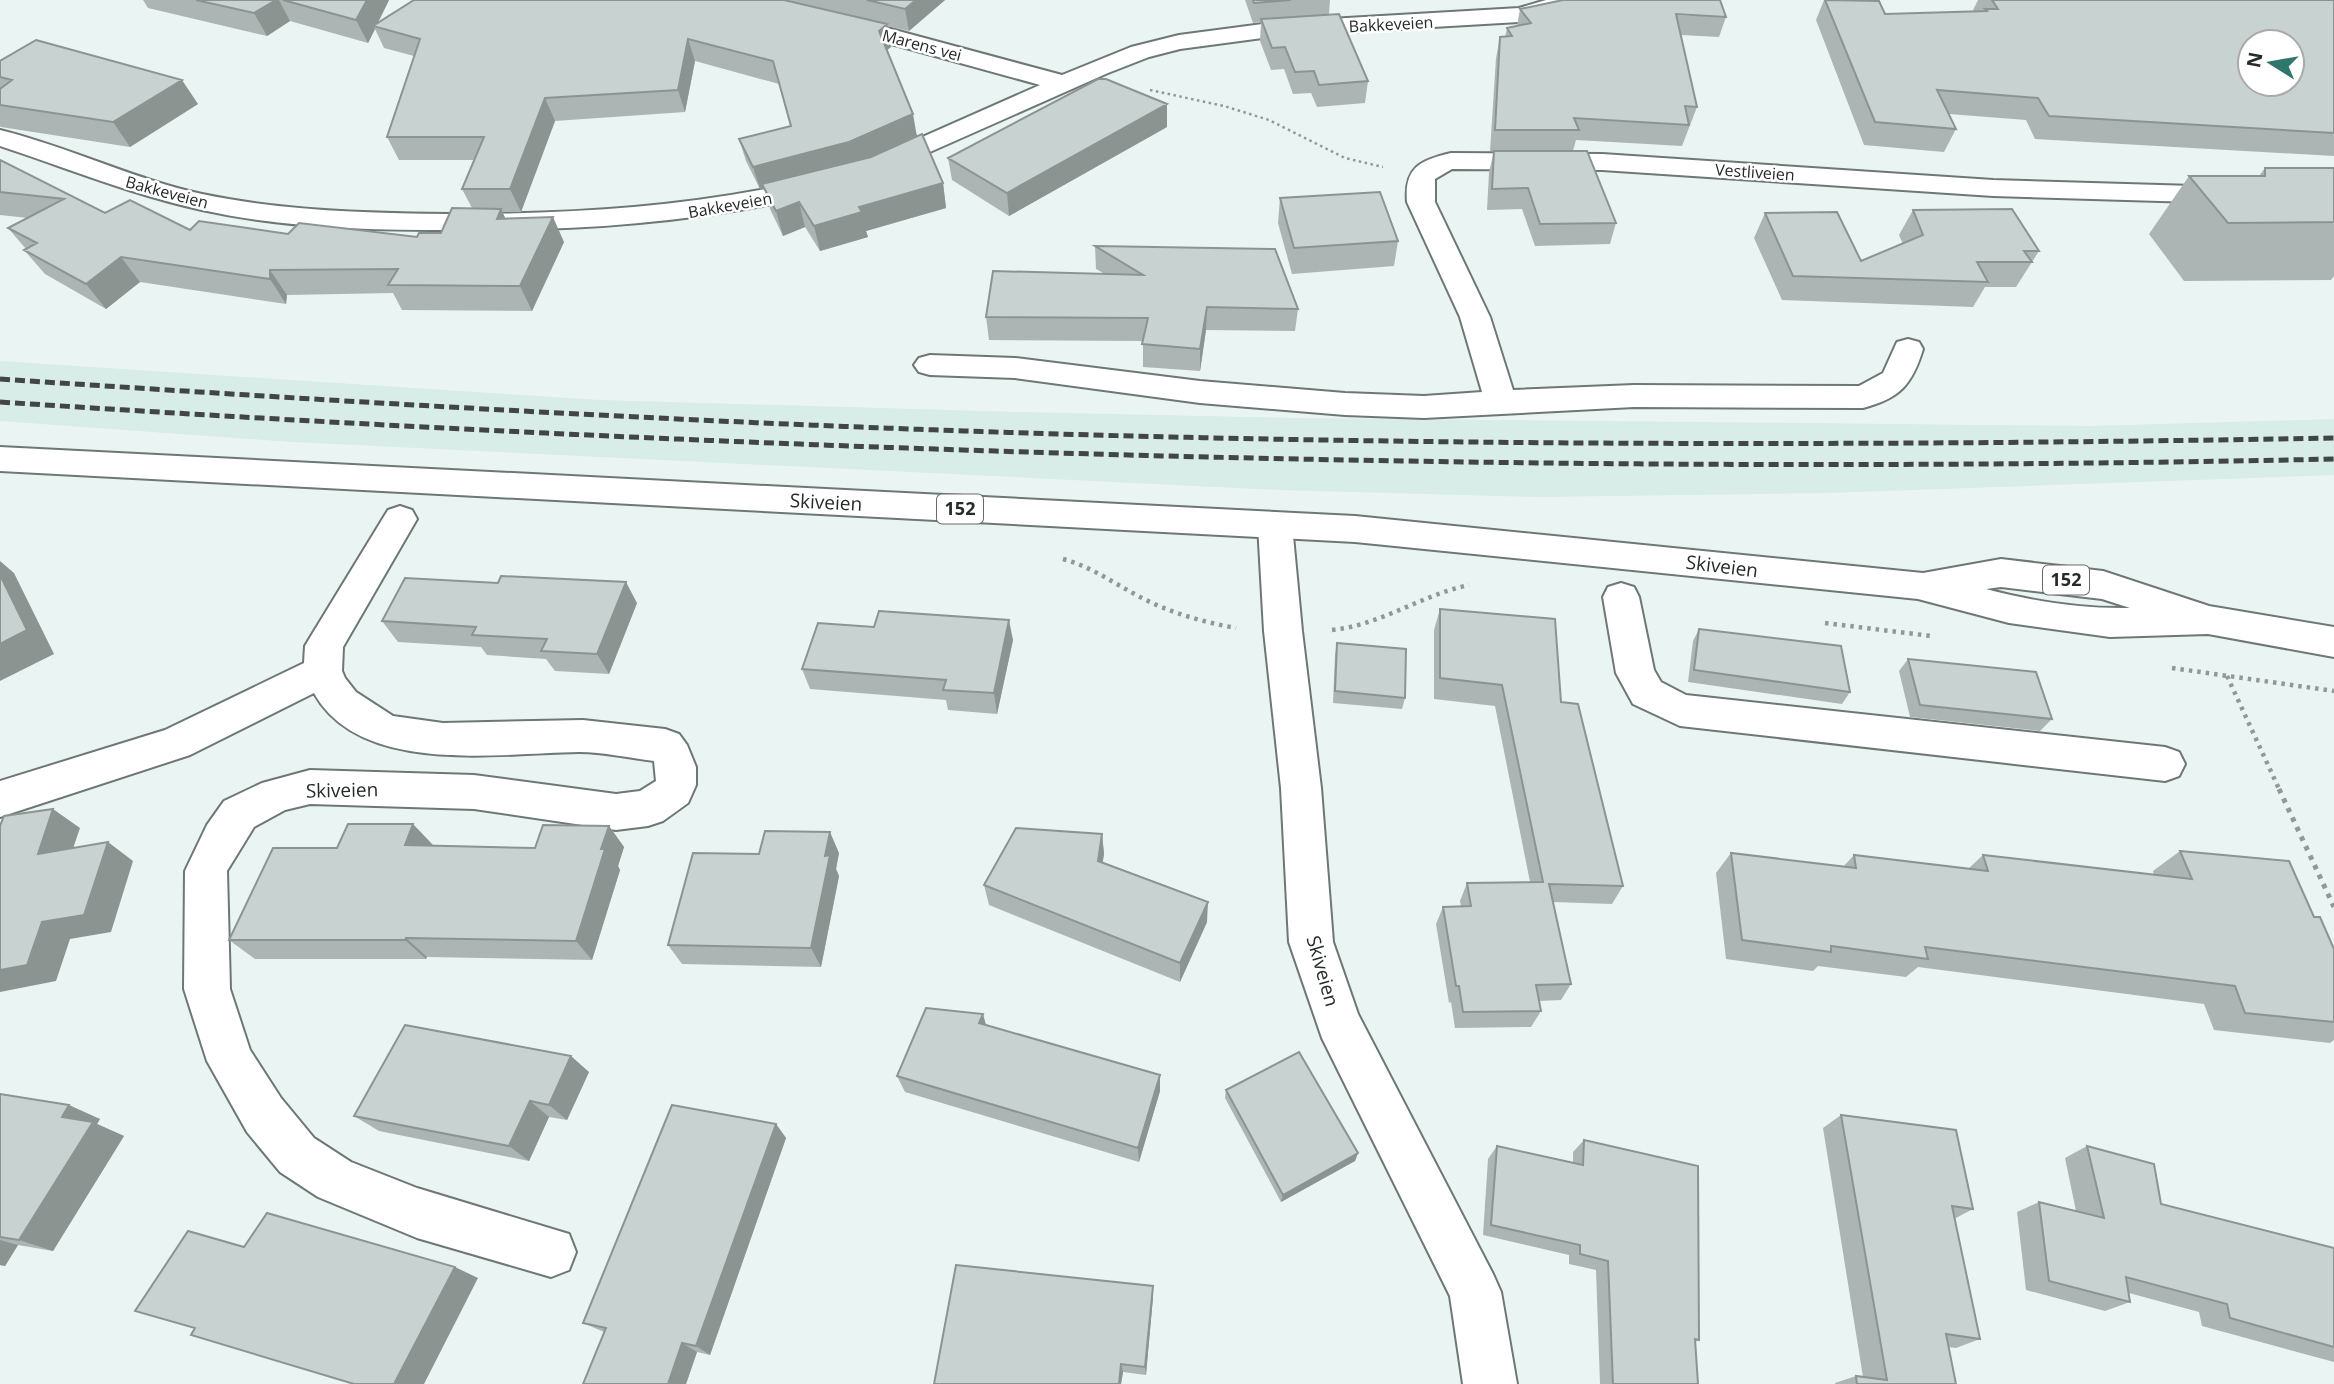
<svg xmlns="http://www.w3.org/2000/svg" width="2334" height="1384" viewBox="0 0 2334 1384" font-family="'Open Sans',sans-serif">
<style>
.built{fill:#d8ece8}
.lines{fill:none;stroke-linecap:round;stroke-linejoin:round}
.minor-casing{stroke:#6d7775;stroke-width:4}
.major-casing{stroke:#6d7775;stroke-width:4}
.path-far2{stroke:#919897;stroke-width:2.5;stroke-dasharray:2.5 3.5;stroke-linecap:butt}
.path-far1{stroke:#919897;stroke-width:4.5;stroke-dasharray:3.5 5;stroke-linecap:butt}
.path{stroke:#919897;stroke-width:5;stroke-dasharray:4.5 6;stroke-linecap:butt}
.minor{fill:#fff;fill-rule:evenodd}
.major{fill:#fff;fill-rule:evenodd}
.rail{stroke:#414544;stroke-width:5;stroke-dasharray:10 5;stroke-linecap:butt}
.wall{fill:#acb5b4}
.shaded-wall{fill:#8c9492}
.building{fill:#c8d3d1;stroke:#8c9492;stroke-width:2;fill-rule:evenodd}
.labels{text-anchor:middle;stroke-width:5;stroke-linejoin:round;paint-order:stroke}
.far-street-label{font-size:16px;fill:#272a2a;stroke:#fff}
.shield{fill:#fff;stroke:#686a6a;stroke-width:2}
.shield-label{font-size:18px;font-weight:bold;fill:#272a2a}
.street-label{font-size:19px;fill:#272a2a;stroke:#fff}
</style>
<rect width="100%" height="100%" fill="#eaf5f3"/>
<!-- built -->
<path class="built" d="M0 361 600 400 1021 412 1295 418 2091 426 2334 419V475L1828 493 1539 497 1279 490 292 442 0 421Z"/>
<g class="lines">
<defs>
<path id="minor" d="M726 0H768L891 29 1062 75 1131 47 1179 35 1278 22 1519 8 1546 0H1575L1555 14 1519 22 1278 36 1180 49 1149 57 1108 73 878 175 868 173 865 167 868 161 1040 85 877 40 730 5Z
M0 130C69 147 133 179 202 194 283 211 366 213 449 214 574 214 695 207 817 178L827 180 831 186 827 192C700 223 579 231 449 230 366 230 283 228 202 210 133 195 67 168 0 146Z
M1451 153 1602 154 1993 180 2334 190V206L1993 196 1602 170 1452 169 1435 179V202L1490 317 1513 390 1634 385 1859 386 1883 373 1897 342 1908 339 1919 342 1923 349C1912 385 1900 398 1863 408L1634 407 1424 418 1345 415 1200 403 1015 378 930 375 919 372 914 365 919 358 930 355 1015 358 1200 381 1345 393 1424 396 1482 392 1460 317 1407 202C1404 167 1421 160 1451 153Z
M400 506 412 510 417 519 343 647 342 671 345 678 356 692 393 716 443 723 583 720 665 729 679 734 687 745 696 767V785L688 803 663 821 648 826 616 830 474 809 310 804 285 810 254 827 227 871 230 989 250 1050 281 1098 314 1138 351 1162 417 1188 569 1234 576 1252 569 1270 551 1277 417 1238 318 1197 280 1172 247 1132 207 1061 184 989 185 871 207 825 224 801 262 783 310 770 474 775 616 794 640 791 656 781 654 761C629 758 603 752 579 752 499 753 360 776 314 693L190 755 0 817V781L165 730 304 663 305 646 311 636 388 510Z
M1275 512 1287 516 1292 525 1302 631 1321 788 1333 942 1358 1014 1493 1274 1501 1292 1517 1384H1463L1450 1296 1322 1038 1289 942 1281 788 1264 631 1258 525 1263 516Z
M1621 583 1634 587 1639 597 1654 670 1661 682 1686 695 2165 747 2179 752 2185 764 2179 776 2165 781 1680 726 1633 704 1616 673 1603 597 1608 587Z"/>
<path id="major" d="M0 447 1355 516 1923 573 2001 559 2103 571 2209 606 2334 627V657L2208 634 2110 637 2009 623 1918 599 1355 542 0 471ZM2001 587 2102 599 2130 608C2083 609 2031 601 1986 589Z"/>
</defs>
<!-- minor casing -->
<use href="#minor" class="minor-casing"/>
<!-- major casing -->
<use href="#major" class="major-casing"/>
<!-- path-far2 -->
<path class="path-far2" d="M1150 90 1224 106 1269 120 1345 158 1383 167"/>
<!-- path-far1 -->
<path class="path-far1" d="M1063 559C1092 567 1115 584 1142 598 1171 613 1203 622 1236 628
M1825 623 1931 636
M1332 630C1381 625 1421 595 1469 585
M2172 668 2334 691
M2227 676 2280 791"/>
<!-- path -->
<path class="path" d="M2279 789 2334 907"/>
<!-- minor -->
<use href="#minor" class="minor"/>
<!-- major -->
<use href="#major" class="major"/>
<!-- rail -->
<path class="rail" d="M0 379C390 405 781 428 1172 437 1560 446 1947 445 2334 438
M0 402C777 453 1556 476 2334 459"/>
</g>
<!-- wall -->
<path class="wall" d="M143 0H389L378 23 414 0H945L909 31 887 26 891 47 887 50 917 136 943 183 946 208 866 231 868 237 820 251 805 227 783 236 770 209 764 188 760 189 746 161 739 139 790 126 779 84 695 61 685 112 555 121 521 212H502L505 218 564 242 532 311 402 310 393 293 287 295 286 304 140 282 106 309 45 274 24 250 26 249 8 228 28 218 0 215V160L105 213 190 230 417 237 441 233 472 208 462 189 474 160H399L387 137 414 56 384 48 375 29 368 43 290 21 267 36 148 8Z
M1245 0H1330L1329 14 1368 81 1365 103 1317 107 1311 93 1293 94 1284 69 1271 70 1260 41 1261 22 1253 23Z
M1824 0H1856L1885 14 1975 12 1973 10 1978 0H2334V156L2035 139 2026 120 1949 114 1956 129 1944 152 1864 145 1816 20Z
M1520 9 1726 17 1719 37 1681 35 1697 107 1682 146 1576 140 1573 151H1490L1496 58 1500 37H1505L1507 28 1517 26Z
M0 61 198 104 130 147 1 127 0 126Z
M1167 127 1009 216 952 180 948 158Z
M1494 151 1616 223 1610 244 1535 246 1522 209 1487 210 1489 172Z
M2265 168H2334V276L2331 280 2184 281 2149 234 2189 176H2259Z
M1280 198 1398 241 1394 266 1292 274 1278 223Z
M1913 210 2039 251 2016 287H1985L1973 307 1782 300 1754 238 1765 213 1861 261 1903 244 1899 235Z
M1095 246 1298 309 1295 331 1206 330 1200 371 1143 367V341L989 340 986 317 1105 274 1096 269Z
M498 583 637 603 609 674 555 671 546 659 487 655 481 647 398 642 382 621Z
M1440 609 1561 702 1623 886 1612 904 1553 902 1571 984 1561 1000 1539 1001 1541 1011 1531 1027 1455 1028 1451 1002 1449 1003 1436 924 1443 907 1461 906 1460 901 1467 883 1530 882 1495 706 1434 699V630Z
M1699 629 1850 692 1842 704 1688 682 1693 641Z
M1013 640 997 714 948 710 946 700 810 689 802 669Z
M1337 643 1405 698 1402 709 1333 703 1335 655Z
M1908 659 2052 719 2040 731 1910 717 1899 671Z
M609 826 624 847 618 866 620 870 592 960 427 957 426 959H255L229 940 337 848 433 845 535 848Z
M1102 834 1104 854 1102 862 1207 922 1180 982 989 905 984 885Z
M2180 851 2314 917 2334 949V1040L2330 1043 2214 1030 2204 1004 1918 967 1906 977 1818 966 1813 971 1726 959 1716 873 1731 853 1843 867 1854 855 1968 869 1983 855 2154 875 2153 871Z
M839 853 836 869 839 876 821 967 682 964 668 945 759 854Z
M589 1072 567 1120 549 1117 529 1161 379 1131 354 1116Z
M897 1076 1160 1091 1139 1162 905 1092Z
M1226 1090 1358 1153 1355 1161 1281 1202 1225 1098Z
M0 1094 100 1119 97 1124 124 1136 53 1251 18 1245 5 1266 0 1265Z
M1841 1115 1973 1209 1954 1219 1980 1339 1956 1348 1948 1347 1956 1384H1835V1383L1856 1376 1863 1377 1823 1128Z
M776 1124 786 1138 710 1355 697 1352 686 1384H583L604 1332 583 1323Z
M1584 1140 1699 1340 1695 1342 1698 1384H1600L1596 1270 1569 1264V1255L1483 1235 1488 1159 1497 1146 1573 1163V1152Z
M2087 1146 2161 1204 2334 1248V1362L2202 1326 2199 1312 2129 1293 2130 1302 2105 1311 2026 1290 2017 1212 2039 1202 2076 1211 2065 1158Z
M1153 1297 1146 1375 1123 1372 1121 1384H934Z"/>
<!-- shaded-wall -->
<path class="shaded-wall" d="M276 0H279L290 21 267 36 254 13Z
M367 0H389L376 26H373L375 29 368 43 356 20Z
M916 0H945L909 31 905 9Z
M887 24 891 47 883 53 879 31Z
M688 39 695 61 685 112 678 90Z
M182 80 198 104 130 147 113 122Z
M545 98 555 121 521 212 510 189Z
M1167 104V127L1009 216 1007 193Z
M913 114 917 137 854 165 762 184 764 188 760 189 753 167Z
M943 183 946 208 866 231 868 237 820 251 814 226 859 207Z
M799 202 805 227 783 236 776 211Z
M501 209 513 234 497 219Z
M553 217 564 242 532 311 520 286Z
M121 257 140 282 106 309 86 284Z
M270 270 287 295 286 304 270 279Z
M1207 307 1206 330 1200 371V349Z
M0 561 14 573 54 654 0 681Z
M626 582 637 603 609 674 597 654Z
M1009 620 1013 640 997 714 994 693Z
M53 809 80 828 65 872 38 854Z
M413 824 433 845 425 865 405 845Z
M609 826 624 847 618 866 620 870 592 960 576 941 601 849Z
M830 832 839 853 836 869 839 876 821 967 811 948 825 856Z
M1102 834 1104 854 1100 881 1098 861Z
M108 842 133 861 111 932 70 939 56 981 0 992V970L42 922Z
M1208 902 1207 922 1180 982V963Z
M406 938 427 957 426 959 405 940Z
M983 1014 988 1032 979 1023Z
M571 1056 589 1072 567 1120 549 1105Z
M1160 1075V1091L1139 1162 1138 1148Z
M530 1101 549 1117 529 1161 509 1146Z
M69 1105 100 1119 97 1124 124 1136 53 1251 19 1240 62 1117Z
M776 1124 786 1138 710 1355 696 1346Z
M1358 1153 1355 1161 1281 1202 1283 1195Z
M0 1240 18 1245 5 1266 0 1265Z
M455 1267 478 1278 424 1384H394Z
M1153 1286V1297L1146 1375 1145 1367Z
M682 1343 697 1352 686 1384H668Z
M1121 1364 1123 1372 1121 1384H1119Z"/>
<!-- building -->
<path class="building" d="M196 0H276L254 13Z
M283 0H367L356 20Z
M414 0H784L887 24 879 31 913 114 849 142 753 167 739 139 791 126 773 61 688 39 678 90 545 98 510 189H462L484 137H387L420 39 373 26Z
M867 0H916L905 9Z
M1253 0H1291L1254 3Z
M1563 0H1720L1726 17 1676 14 1697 107 1685 106 1689 125 1574 118 1579 130H1495L1500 37 1512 36 1507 28 1531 23 1520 9Z
M1825 0 1879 1 1885 14 1987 11 1985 9H1998L1992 0H2334V133L2049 116 2038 98 1937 90 1956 129 1875 122ZM2250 42H2292V84H2250Z
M1339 14 1368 81 1319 85 1314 71 1295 72 1285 47 1272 48 1261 19Z
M36 40 182 80 113 122 0 105V89L12 80 0 77V61Z
M1098 79H1106L1167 104 1007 193 948 158Z
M922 134 943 183 859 207 862 212 814 226 799 202 776 211 762 184 871 157Z
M1494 151H1587L1616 223 1540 224 1528 188 1492 189Z
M0 160 105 213 130 200 190 230 199 221 288 234 299 223 417 237 419 233H441L452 208 501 209 497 219 553 217 520 286 388 285 398 269 270 270V279L121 257 86 284 24 250 37 243 8 228 64 199 0 192Z
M2265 168H2334V222L2228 223 2189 176H2265Z
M1380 192 1398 241 1294 248 1280 198Z
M2012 209 2039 251H2024L2032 262H1977L1988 282 1793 276 1765 213 1837 212 1861 261 1923 235 1913 210Z
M1095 246 1275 249 1298 309 1207 307 1200 349 1142 344 1148 318 986 317 993 271 1143 275Z
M0 575 27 630 0 644Z
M501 576 626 582 597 654 541 651 547 639 472 635 476 627 382 621 405 578 498 583Z
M1440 609 1555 619 1561 702 1578 704 1623 886 1549 884 1571 984 1536 985 1541 1011 1463 1012 1459 986H1456L1443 907 1471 906 1467 883 1543 882 1502 685 1440 678Z
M879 611 1009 620 994 693 943 690 946 680 802 669 818 623 874 627Z
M1699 629 1841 646 1850 692 1694 670Z
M1337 643 1406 649 1405 698 1335 691Z
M1908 659 2036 672 2052 719 1920 705Z
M53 809 38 854 108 842 84 915 42 922 27 965 0 970V826L4 816Z
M348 824H413L405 845 535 848 543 825 609 826 601 849H605L576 941 406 938 405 940H229L273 848H337Z
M1016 828 1102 834 1098 861 1208 902 1180 963 984 885Z
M765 831 830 832 825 856 830 855 811 948 668 945 693 853 759 854Z
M2180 851 2289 861 2314 917H2320L2334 949V1022L2245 1013 2235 986 1925 947 1928 959 1831 946V952L1742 940 1731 853 1856 868 1854 855 1988 871 1983 855 2192 879Z
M926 1008 983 1014 979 1023 1160 1075 1138 1148 897 1076Z
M405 1025 571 1056 549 1105 530 1101 509 1146 354 1116Z
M1299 1052 1358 1153 1283 1195 1226 1090Z
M0 1094 69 1105 62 1117 93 1122 19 1240 0 1237Z
M672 1105 776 1124 696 1346 682 1343 668 1384H583L606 1328 583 1323Z
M1841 1115 1956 1130 1973 1209 1952 1206 1980 1339 1946 1334 1956 1384H1857L1856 1376 1887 1380Z
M1584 1140 1698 1166 1699 1340 1695 1339 1698 1384H1613L1608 1261 1580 1254V1245L1491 1225 1497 1146 1583 1165Z
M2087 1146 2154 1164 2161 1204 2334 1248V1347L2230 1318 2227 1304 2126 1277 2130 1302 2049 1281 2039 1202 2104 1218Z
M267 1213 455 1267 394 1384H354L191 1335 195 1328 135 1311 188 1231 244 1247Z
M956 1265 1153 1286 1145 1367 1121 1364 1119 1384H934Z"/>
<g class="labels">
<!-- far-street labels -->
<g class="far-street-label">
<text transform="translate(1391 24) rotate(-3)" y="6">Bakkeveien</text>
<text transform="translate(922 45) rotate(15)" y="6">Marens vei</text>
<text transform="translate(1755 172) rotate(4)" y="6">Vestliveien</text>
<text transform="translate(167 192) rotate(15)" y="6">Bakkeveien</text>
<text transform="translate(730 205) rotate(-10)" y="6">Bakkeveien</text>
</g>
<!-- shield labels -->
<g class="shield">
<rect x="937" y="494.5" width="46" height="29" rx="5"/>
<rect x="2043" y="565.5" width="46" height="29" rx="5"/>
</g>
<g class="shield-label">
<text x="960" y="515">152</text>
<text x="2066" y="586">152</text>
</g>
<!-- street labels -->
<g class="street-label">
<text transform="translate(826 502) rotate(3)" y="7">Skiveien</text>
<text transform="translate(1722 566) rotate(7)" y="7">Skiveien</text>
<text transform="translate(342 790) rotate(-1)" y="7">Skiveien</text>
<text transform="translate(1323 971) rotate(74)" y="7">Skiveien</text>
</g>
</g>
<!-- north arrow -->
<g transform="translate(2271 63) rotate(281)"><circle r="33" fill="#ffffff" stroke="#a9aaaa" stroke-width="2"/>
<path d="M0-5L12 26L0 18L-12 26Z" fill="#2f766c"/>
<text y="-10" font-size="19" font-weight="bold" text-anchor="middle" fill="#272a2a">N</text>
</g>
</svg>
